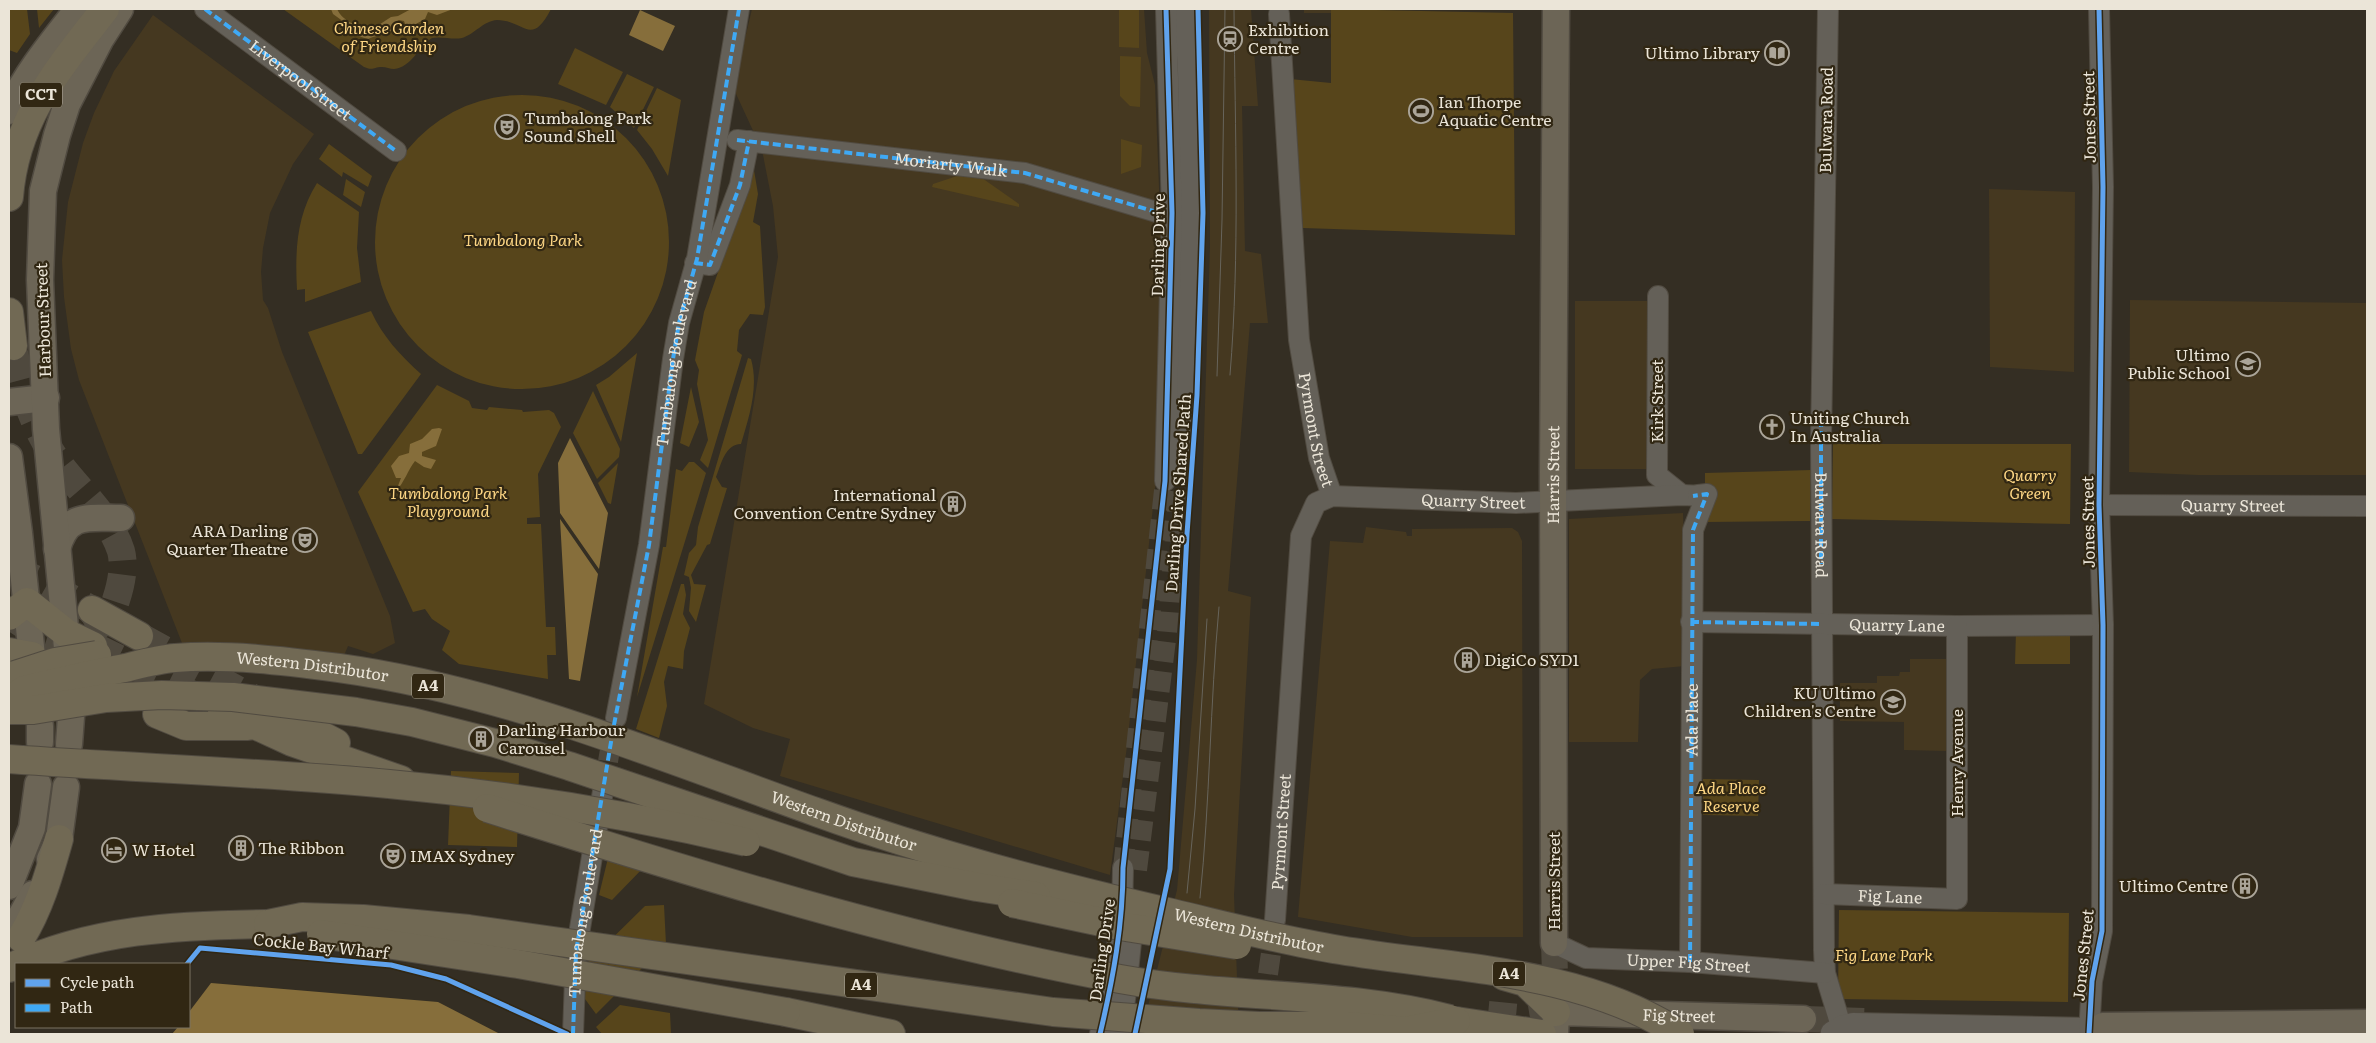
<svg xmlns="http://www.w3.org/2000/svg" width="2376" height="1043" viewBox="0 0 2376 1043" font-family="Literata,serif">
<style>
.built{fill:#453820}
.green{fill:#57451b}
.water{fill:#866e3b}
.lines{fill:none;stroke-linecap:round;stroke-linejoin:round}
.minor-tunnel{stroke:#4f493e;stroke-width:20;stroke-dasharray:20 10;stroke-linecap:butt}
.major-tunnel{stroke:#4f493e;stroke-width:26;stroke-dasharray:26 13;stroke-linecap:butt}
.highway-tunnel{stroke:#4f493e;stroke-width:28;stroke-dasharray:28 14;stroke-linecap:butt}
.minor-casing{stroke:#514b41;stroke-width:22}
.major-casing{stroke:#514b41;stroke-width:29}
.highway-casing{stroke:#514b41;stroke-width:30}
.minor{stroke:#646058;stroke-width:20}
.major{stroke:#6c6556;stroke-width:26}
.highway{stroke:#716954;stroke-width:28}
.tram{stroke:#67645b;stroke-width:1}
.highway-bridge-casing{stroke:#514b41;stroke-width:30;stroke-linecap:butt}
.highway-bridge{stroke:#716954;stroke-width:28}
.quiet{stroke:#3fa9f5;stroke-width:4;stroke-dasharray:8 4;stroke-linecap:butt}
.cycleway-casing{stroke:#312713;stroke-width:8}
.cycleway{stroke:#60a3ed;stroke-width:5}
.labels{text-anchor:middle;stroke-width:4.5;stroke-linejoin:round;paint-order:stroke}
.shield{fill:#312713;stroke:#b3ac9d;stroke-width:1}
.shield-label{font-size:15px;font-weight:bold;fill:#ebe5d8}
.park-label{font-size:16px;font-style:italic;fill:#fdd684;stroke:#312713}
.poi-label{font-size:16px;fill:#ebe5d8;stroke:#312713;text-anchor:start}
.street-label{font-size:16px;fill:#ebe5d8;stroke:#312713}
</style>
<rect width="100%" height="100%" fill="#342e23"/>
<!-- built -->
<path class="built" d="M752 9H1144L1147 53 1155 85 1163 291 1157 470 1127 746 1110 875 780 776 790 739 753 728 704 704 778 257 773 206 762 150 731 83 742 51Z
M1209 9H1251L1258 106H1242L1245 251 1261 254 1268 323H1250L1228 591 1251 597 1234 895 1239 1034H1141L1177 890 1197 660 1210 246Z
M1304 9H1331V13H1304Z
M153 15 314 134 293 164 270 213 263 248 261 272 263 300 268 308 282 352 390 616 395 643 373 654 348 646 337 672 281 664 182 643 79 380 71 349 64 297 62 260 68 202 83 143 94 113 114 71Z
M1989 189 2075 192 2074 372 1990 367Z
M2130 300 2367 303V475H2198L2129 472Z
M1575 301H1651V469H1575Z
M1683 513 1686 605 1685 666 1652 669 1640 680 1638 742H1569V519Z
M1366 527 1406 532 1407 536H1412V529L1512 528 1518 532 1522 541 1523 937H1412L1298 917 1330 541 1363 543Z
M1910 659H1948L1946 751 1904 750V722L1840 721V683H1877V676H1899L1900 672H1910Z"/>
<!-- green -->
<path class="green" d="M9 9H27L30 34 17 53 9 50Z
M37 9H54L39 28Z
M283 9H551C531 48 524 20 497 20 483 21 475 34 462 38 452 40 442 36 432 38 418 47 412 67 394 69 390 69 386 67 382 67 373 67 374 71 364 67Z
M1119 9H1139V48L1119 47Z
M1331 9 1513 13 1515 235 1303 228 1290 79 1331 83Z
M575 48 623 72 606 105 558 84Z
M1120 56 1141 57 1140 107 1130 106 1120 96Z
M627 74 654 87 634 128 610 107Z
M657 88 681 100 668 176 652 149 637 130Z
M375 242a147 147 0 1 1 294 0a147 147 0 1 1-294 0Z
M1121 139 1142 145 1141 167 1121 174Z
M329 144 372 176 368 187 343 172 342 177 319 159Z
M754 170 758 194 753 222 760 226 765 307 763 315 750 314 739 330 737 351 742 355 708 468 700 460 708 440 697 384 699 370 695 360 704 312Z
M972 171 1019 204V207L932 187 933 184Z
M346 179 365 192 361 207 343 195Z
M317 183 359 212 357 248 361 282 305 302V289L297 290C295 253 296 216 317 183Z
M371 311C383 337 400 355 421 374L362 454H358L308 332Z
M637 353 621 442 596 385 609 377Z
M748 358 751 359C759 387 749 417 741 444 725 444 721 465 716 477L722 487 727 488 710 544 707 545 691 575 694 584 706 585 696 622 689 611 691 588 689 577 684 575 689 553 696 545 698 527Z
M437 385 469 401 472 408 487 410 489 407 522 410 523 412 549 410 554 413 561 427 538 474 540 517 527 518V524H541L546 627H555L556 655H547L548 679 459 664 442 650 450 631 432 619 425 609 413 612 358 492Z
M691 387 699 422 689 447 680 443Z
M593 391 620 449 619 457 597 479 573 433Z
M1833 444H2071L2070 524 1832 519Z
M689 462H694L706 473 637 697 663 547H666L676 469 682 471Z
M618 463 611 504 608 503 598 483Z
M1811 470 1810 521 1705 522V473Z
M681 584H684L686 595 683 614 690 628 684 651 683 669 668 666 664 682 667 706 659 738 636 729Z
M2016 632H2070V664H2015Z
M451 771 519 773 517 847 448 845Z
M1703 779 1759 780 1758 816 1703 815Z
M609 854 645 866 612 900 599 895Z
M664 905 666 944 596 1014 585 999 587 963 645 906Z
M1839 910 2069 913 2068 1002 1838 999Z
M620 1005 670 1013 671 1034H602L596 1027Z"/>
<!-- water -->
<path class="water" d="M331 9H337C343 22 358 26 371 30L391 17 398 16 411 9H453L437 15 428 12 425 19 407 29 404 21 399 20 391 25 392 30C383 36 376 35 368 39L348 33 344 22 333 14Z
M640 10 675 26 663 51 629 35Z
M439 428 442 429 436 446 422 452V456L436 460 431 469 424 467 415 461C408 470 404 483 396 491L401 478H396L391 466 399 456 409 453 410 444 422 439 432 429Z
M570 438 608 513 599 569 560 513 558 463Z
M560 519 598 574 580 681 569 679Z
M211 983 438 1002 500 1034H172L178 1027H189V1012Z"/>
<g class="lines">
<!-- minor-tunnel -->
<path class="minor-tunnel" d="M603 791 614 726
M1123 868 1165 481
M1137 870 1167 632 1180 475
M1267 1034V981L1275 925"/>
<!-- major-tunnel -->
<path class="major-tunnel" d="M1554 943 1556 1004
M1803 1019 1864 1021"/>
<!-- highway-tunnel -->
<path class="highway-tunnel" d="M9 567 46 584 92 610
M11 616C29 629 50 643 73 638 93 633 110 620 116 600 121 585 125 566 121 551 110 515 71 484 51 452 31 419 19 384 13 346
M139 636 258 701
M93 646 199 698
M1488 1015 1520 1018 1556 1012"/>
<defs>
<g id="minor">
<path id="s1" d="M205 9 396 151"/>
<path id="s2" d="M1828 9 1821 441 1824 950 1825 973 1841 1026"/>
<path id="s3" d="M1279 14 1299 340 1319 458 1332 496"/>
<path d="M737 140 1025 173 1160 213"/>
<path d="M695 263 710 265 740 185 749 141"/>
<path d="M1658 296 1657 475 1682 495"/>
<path d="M1180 475 1190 213 1188 71 1184 9"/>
<path d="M1165 481 1172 213 1166 9"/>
<path id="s4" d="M2099 505 2367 506"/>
<path id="s5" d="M1691 622 1957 626 2103 625"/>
<path id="s6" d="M616 718 649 545 673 359 679 323 697 259 739 9"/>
<path id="s7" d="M1824 894 1957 899V626"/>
<path id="s8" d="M1275 920 1301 536 1316 503 1332 496 1516 503 1682 495 1705 496"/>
<path id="s9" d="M1554 943 1586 958 1690 962 1825 973"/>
<path id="s10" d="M1690 962 1693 530 1707 494 1698 495"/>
<path d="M1831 1032 1841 1026 1853 1023 2089 1028"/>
<path d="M573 1034 576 952 603 791"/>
<path d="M1100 1034C1113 979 1123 925 1123 868"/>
<path d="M1120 1034 1126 992 1132 932"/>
<path d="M2089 1034 2092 981 2102 931 2103 625 2099 505 2103 187 2099 9"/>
</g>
<g id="major">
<path d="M9 111C25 74 53 41 78 9"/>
<path d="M9 402 46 398"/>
<path d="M9 457 19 533 32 656"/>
<path d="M57 549C67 512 88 518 121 518"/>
<path d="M67 648 46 429 40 280 43 191 57 135 67 104 100 40 120 9"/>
<path d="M40 726V742"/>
<path d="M69 744 71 717"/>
<path d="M50 859 59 839 66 787"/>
<path d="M9 886 32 828 38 784"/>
<path d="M9 927 21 916 33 894"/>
<path id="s11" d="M1554 943 1553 471 1556 9"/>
<path d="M2103 1026 2367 1023"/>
<path id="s12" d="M1555 1034 1556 1012 1803 1019"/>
</g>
<path id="highway" d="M9 197C15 118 59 68 105 9
M9 312 13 346
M92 610 139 636
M9 616 27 602 66 633 93 646
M9 652 32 656
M222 710 292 742 401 780
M157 714 186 726H248
M281 714 336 743
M21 938C40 907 49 874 59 839
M9 968C90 929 179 925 268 924
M1504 976 1525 982 1556 1012
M786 1012 891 1034
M1456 1021 1542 1034"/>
</defs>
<!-- minor casing -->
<use href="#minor" class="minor-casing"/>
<!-- major casing -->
<use href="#major" class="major-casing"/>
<!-- highway casing -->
<use href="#highway" class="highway-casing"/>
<!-- minor -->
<use href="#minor" class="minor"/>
<!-- major -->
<use href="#major" class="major"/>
<!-- highway -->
<use href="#highway" class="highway"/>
<!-- tram -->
<path class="tram" d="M1230 375C1240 253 1235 131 1234 9
M1217 376 1222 220 1225 9
M1187 893 1195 809 1207 619
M1200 898C1210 802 1210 704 1219 607"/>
<defs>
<g id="highway-bridge">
<path d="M15 675 55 662 97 655"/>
<path id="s13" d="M9 701 24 690C57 682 91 674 125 668 141 664 159 659 175 658 229 654 285 661 339 668 504 691 659 756 816 812 932 854 1051 885 1172 913 1227 926 1283 941 1340 950 1454 969 1580 969 1680 1034"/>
<path d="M9 710H33L106 698 162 695 233 697 356 712 412 722 495 743 569 766 853 862 977 887 1036 896"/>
<path d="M9 759C135 768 262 772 389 784 509 795 628 814 746 842"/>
<path d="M487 808C695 874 905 939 1120 979 1229 999 1342 991 1450 1019"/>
<path d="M1012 903 1120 926 1237 945"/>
<path d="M268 924 302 917 363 919 469 929 1053 1012 1199 1023 1259 1026H1347L1406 1031 1456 1021"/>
<path d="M321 934 518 964 786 1012"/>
</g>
</defs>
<!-- highway-bridge casing -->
<use href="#highway-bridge" class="highway-bridge-casing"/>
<!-- highway-bridge -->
<use href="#highway-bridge" class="highway-bridge"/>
<!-- quiet -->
<g class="quiet">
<path d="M205 9 396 151"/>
<path id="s14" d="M737 140 1025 173 1160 213"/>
<path d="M695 263 710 265 740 185 749 141"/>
<path d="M1821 419V564"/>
<path d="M1691 622 1821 624"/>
<path d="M1690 962 1693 530 1707 494 1693 496"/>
<path id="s15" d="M573 1034 576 952 613 730 649 545 673 359 679 323 697 259 739 9"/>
</g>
<defs>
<path id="cycleway" d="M187 964 200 948 391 965 446 979 567 1034
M1100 1034C1113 979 1123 925 1123 868L1165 481 1172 213 1166 9
M1135 1034 1170 869 1187 534 1197 395 1203 213 1198 9
M2089 1034 2092 981 2102 931 2103 625 2099 505 2103 187 2099 9"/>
</defs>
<!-- cycleway casing -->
<use href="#cycleway" class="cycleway-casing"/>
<!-- cycleway -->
<use href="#cycleway" class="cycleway"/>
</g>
<!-- icons -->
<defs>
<symbol id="station-ring" viewBox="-11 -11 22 22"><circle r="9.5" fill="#312713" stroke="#aba599" stroke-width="1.5"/><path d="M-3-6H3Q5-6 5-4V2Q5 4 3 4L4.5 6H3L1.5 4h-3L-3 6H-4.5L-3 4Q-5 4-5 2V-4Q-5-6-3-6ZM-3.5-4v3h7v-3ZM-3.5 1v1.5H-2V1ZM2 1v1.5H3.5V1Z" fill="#aba599"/></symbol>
<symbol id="library-ring" viewBox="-11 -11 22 22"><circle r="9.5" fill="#312713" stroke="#aba599" stroke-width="1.5"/><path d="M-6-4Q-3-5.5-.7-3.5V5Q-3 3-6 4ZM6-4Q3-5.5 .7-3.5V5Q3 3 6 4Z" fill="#aba599"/></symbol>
<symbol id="stadium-ring" viewBox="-11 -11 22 22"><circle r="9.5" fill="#312713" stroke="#aba599" stroke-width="1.5"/><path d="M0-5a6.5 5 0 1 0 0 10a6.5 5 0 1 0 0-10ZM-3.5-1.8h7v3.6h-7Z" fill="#aba599"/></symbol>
<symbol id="theatre-ring" viewBox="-11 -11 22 22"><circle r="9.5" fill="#312713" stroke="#aba599" stroke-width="1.5"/><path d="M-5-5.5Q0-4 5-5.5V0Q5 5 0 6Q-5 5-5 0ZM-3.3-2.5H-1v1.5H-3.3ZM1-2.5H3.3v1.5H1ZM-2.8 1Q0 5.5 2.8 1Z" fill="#aba599"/></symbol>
<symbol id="school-ring" viewBox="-11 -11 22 22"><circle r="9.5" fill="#312713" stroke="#aba599" stroke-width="1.5"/><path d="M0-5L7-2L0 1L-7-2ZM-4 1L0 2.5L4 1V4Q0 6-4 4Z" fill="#aba599"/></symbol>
<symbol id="church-ring" viewBox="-11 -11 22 22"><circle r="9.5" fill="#312713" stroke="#aba599" stroke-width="1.5"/><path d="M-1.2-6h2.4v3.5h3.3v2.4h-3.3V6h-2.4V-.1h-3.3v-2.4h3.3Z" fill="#aba599"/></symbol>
<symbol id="building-ring" viewBox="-11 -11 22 22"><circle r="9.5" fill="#312713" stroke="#aba599" stroke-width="1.5"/><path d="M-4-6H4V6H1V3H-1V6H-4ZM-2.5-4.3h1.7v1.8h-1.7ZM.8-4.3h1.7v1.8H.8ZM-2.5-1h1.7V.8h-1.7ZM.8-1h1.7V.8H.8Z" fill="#aba599"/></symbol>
<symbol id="hotel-ring" viewBox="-11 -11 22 22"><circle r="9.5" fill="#312713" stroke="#aba599" stroke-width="1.5"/><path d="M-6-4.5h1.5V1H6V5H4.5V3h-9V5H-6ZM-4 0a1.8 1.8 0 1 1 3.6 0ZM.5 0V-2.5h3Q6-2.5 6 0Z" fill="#aba599"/></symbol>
</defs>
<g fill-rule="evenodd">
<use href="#station-ring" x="1216" y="25" width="28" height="28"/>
<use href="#library-ring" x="1763" y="39" width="28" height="28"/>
<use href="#stadium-ring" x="1407" y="97" width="28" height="28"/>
<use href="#theatre-ring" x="493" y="113" width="28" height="28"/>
<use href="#school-ring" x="2234" y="350" width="28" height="28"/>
<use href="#church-ring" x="1758" y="413" width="28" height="28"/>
<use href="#building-ring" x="939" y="490" width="28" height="28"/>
<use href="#theatre-ring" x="291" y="526" width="28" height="28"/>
<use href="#building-ring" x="1453" y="646" width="28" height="28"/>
<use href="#school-ring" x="1879" y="688" width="28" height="28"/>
<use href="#building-ring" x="467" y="725" width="28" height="28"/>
<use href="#building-ring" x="227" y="834" width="28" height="28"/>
<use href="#hotel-ring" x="100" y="836" width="28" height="28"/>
<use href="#theatre-ring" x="379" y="842" width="28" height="28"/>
<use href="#building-ring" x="2231" y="872" width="28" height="28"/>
</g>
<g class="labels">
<!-- shield labels -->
<g class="shield">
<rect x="20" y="82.5" width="42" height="25" rx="4"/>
<rect x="412" y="673.5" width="32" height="25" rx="4"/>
<rect x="1493" y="961.5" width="32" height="25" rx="4"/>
<rect x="845" y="972.5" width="32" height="25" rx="4"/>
</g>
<g class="shield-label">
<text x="41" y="100">CCT</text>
<text x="428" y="691">A4</text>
<text x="1509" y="979">A4</text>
<text x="861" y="990">A4</text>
</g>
<!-- park labels -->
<g class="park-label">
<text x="389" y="34">Chinese Garden<tspan x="389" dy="18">of Friendship</tspan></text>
<text x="523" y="246">Tumbalong Park</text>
<text x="2030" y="481">Quarry<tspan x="2030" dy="18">Green</tspan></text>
<text x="448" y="499">Tumbalong Park<tspan x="448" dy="18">Playground</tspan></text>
<text x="1731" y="794">Ada Place<tspan x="1731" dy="18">Reserve</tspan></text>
<text x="1884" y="961">Fig Lane Park</text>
</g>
<!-- poi labels -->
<g class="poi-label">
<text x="1248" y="36">Exhibition<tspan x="1248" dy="18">Centre</tspan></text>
<text x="1760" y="59" text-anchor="end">Ultimo Library</text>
<text x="1438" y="108">Ian Thorpe<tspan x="1438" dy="18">Aquatic Centre</tspan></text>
<text x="524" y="124">Tumbalong Park<tspan x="524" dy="18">Sound Shell</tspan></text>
<text x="2230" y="361" text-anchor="end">Ultimo<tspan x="2230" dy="18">Public School</tspan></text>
<text x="1790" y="424">Uniting Church<tspan x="1790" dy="18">In Australia</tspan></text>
<text x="936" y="501" text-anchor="end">International<tspan x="936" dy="18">Convention Centre Sydney</tspan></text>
<text x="288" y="537" text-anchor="end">ARA Darling<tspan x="288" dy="18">Quarter Theatre</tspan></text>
<text x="1484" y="666">DigiCo SYD1</text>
<text x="1876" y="699" text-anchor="end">KU Ultimo<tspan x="1876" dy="18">Children's Centre</tspan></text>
<text x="498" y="736">Darling Harbour<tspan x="498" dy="18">Carousel</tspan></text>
<text x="258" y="854">The Ribbon</text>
<text x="132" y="856">W Hotel</text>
<text x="410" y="862">IMAX Sydney</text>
<text x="2228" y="892" text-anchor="end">Ultimo Centre</text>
</g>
<!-- street labels -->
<g class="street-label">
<text dy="6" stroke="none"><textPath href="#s1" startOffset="119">Liverpool Street</textPath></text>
<text transform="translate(2089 117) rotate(-91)" y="6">Jones Street</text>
<text transform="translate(1826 120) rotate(-89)" y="6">Bulwara Road</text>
<text dy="6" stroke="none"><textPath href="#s14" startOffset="215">Moriarty Walk</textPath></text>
<text transform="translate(1158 245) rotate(-89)" y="6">Darling Drive</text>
<text transform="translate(43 320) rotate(-92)" y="6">Harbour Street</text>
<text dy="6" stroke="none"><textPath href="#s6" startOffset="360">Tumbalong Boulevard</textPath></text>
<text transform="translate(1657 401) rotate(-90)" y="6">Kirk Street</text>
<text dy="6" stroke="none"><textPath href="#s3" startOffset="418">Pyrmont Street</textPath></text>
<text dy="6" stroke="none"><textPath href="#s11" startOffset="468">Harris Street</textPath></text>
<text transform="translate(1178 493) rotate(-86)" y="6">Darling Drive Shared Path</text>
<text dy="6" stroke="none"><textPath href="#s8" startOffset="580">Quarry Street</textPath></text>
<text dy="6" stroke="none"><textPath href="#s4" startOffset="134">Quarry Street</textPath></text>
<text transform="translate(2088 522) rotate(-91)" y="6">Jones Street</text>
<text dy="6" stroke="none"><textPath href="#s2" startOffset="516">Bulwara Road</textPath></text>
<text dy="6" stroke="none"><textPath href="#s5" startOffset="206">Quarry Lane</textPath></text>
<text dy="6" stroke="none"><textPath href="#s13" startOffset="311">Western Distributor</textPath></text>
<text dy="6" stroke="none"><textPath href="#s10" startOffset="242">Ada Place</textPath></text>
<text transform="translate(1957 763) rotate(-90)" y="6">Henry Avenue</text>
<text dy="6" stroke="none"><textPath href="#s13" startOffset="866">Western Distributor</textPath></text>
<text dy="6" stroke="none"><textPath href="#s8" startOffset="88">Pyrmont Street</textPath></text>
<text transform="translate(1554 881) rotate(-90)" y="6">Harris Street</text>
<text dy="6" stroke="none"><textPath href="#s7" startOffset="66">Fig Lane</textPath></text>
<text dy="6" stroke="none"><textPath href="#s15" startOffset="122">Tumbalong Boulevard</textPath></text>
<text dy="6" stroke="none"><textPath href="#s13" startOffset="1286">Western Distributor</textPath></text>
<text transform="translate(321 946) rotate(6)" y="6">Cockle Bay Wharf</text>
<text transform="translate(1102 950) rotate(-82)" y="6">Darling Drive</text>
<text transform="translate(2083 955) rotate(-84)" y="6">Jones Street</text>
<text dy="6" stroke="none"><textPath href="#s9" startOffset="138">Upper Fig Street</textPath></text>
<text dy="6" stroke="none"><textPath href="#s12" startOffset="145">Fig Street</textPath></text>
</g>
</g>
<!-- border -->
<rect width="2376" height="1043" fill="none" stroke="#ebe5d8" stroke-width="20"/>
<!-- legend -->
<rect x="15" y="963" width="175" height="65" fill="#312713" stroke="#7b7362"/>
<rect x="25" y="979" width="25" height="8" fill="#60a3ed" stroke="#7b7362"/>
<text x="60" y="988" font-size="15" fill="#ebe5d8">Cycle path</text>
<rect x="25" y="1004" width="25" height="8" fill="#3fa9f5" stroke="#7b7362"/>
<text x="60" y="1013" font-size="15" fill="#ebe5d8">Path</text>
</svg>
